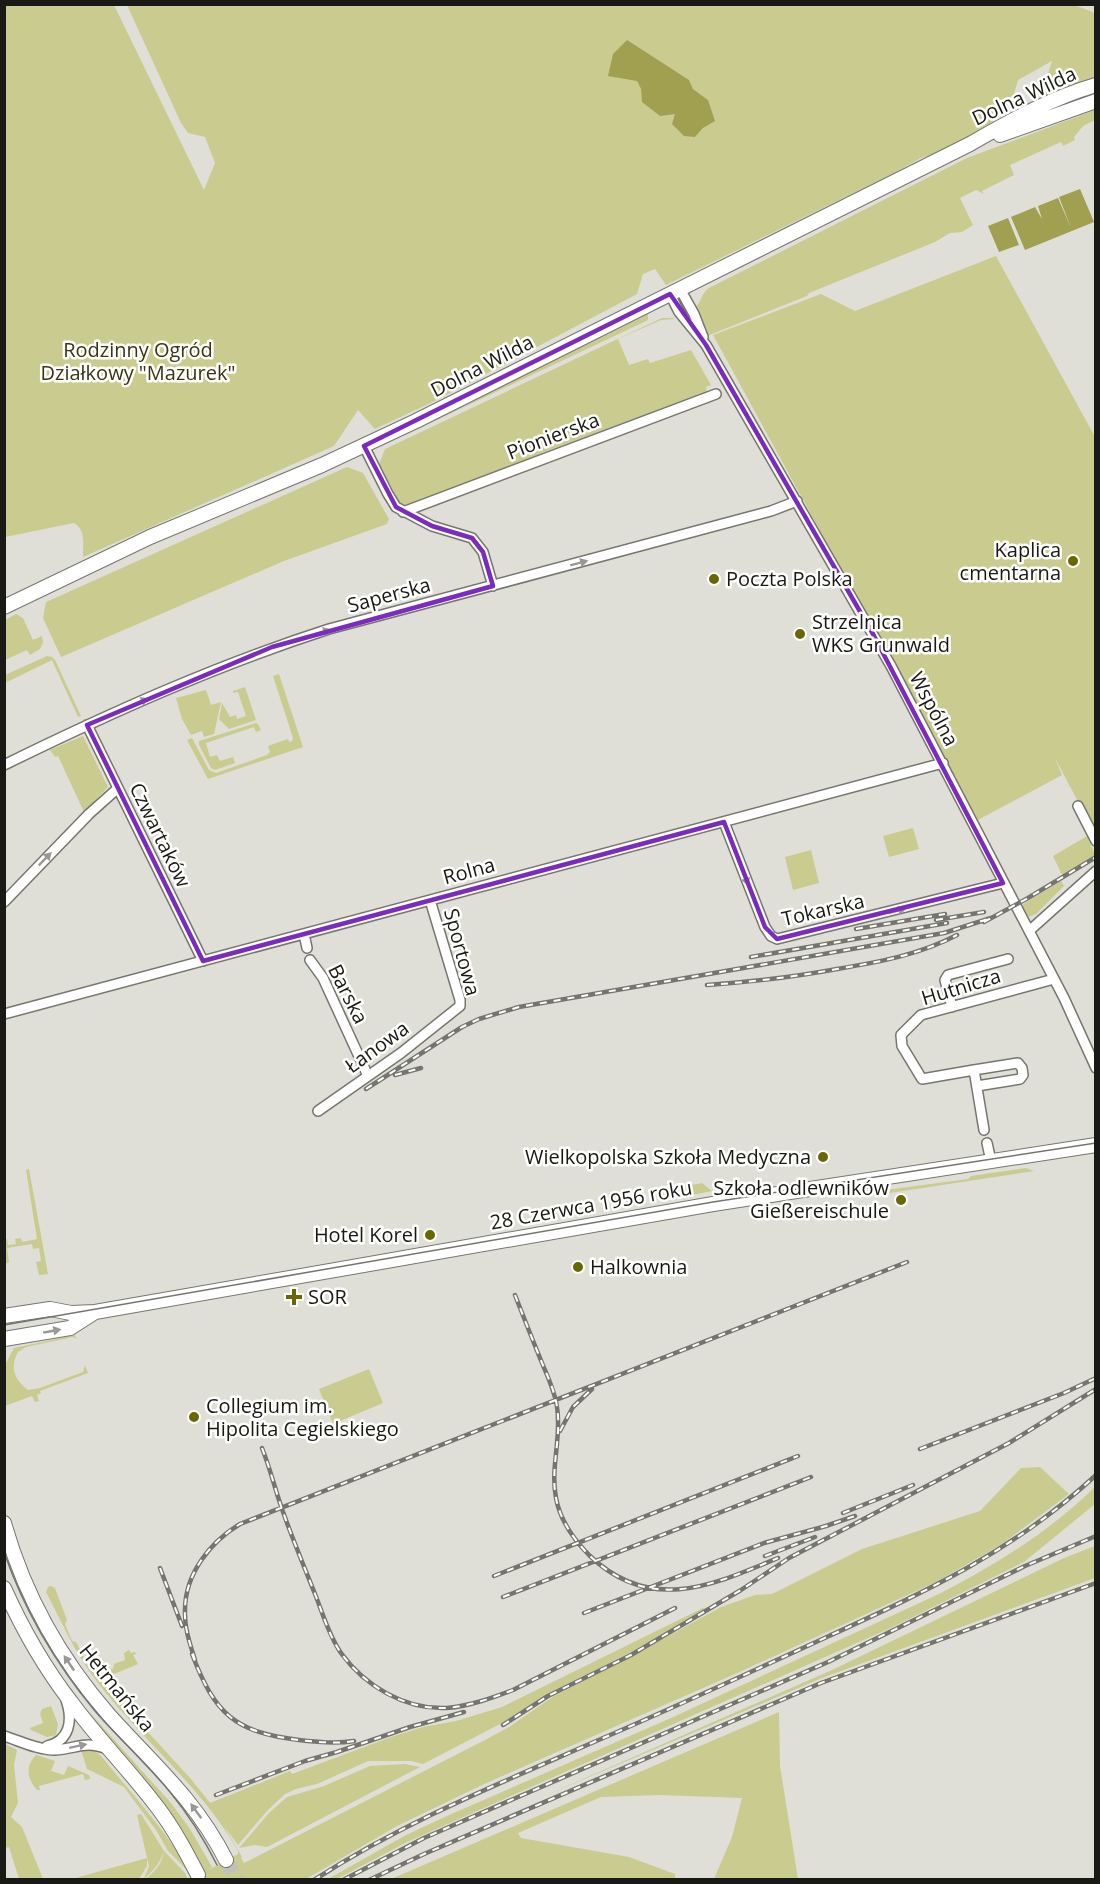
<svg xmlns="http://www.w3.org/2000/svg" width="1100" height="1884" viewBox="0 0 1100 1884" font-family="'Open Sans',sans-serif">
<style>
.green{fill:#cacb8f;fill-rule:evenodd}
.water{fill:#a0a050}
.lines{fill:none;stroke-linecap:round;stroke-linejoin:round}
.secondary-tunnel{stroke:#c1c1ba;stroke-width:14;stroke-dasharray:14 7;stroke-linecap:butt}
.street-casing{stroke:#76766f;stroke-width:12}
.secondary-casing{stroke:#76766f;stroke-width:16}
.street{stroke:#fff;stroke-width:9}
.secondary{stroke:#fff;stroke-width:14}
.tram{stroke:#757570;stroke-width:1.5}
.rail-casing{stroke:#757570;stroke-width:4.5}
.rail{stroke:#fffffe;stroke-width:2;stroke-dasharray:7;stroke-linecap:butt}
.oneway{fill:#989896}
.marked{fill:none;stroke:#7b2cbf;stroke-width:4.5;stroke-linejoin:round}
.poi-dot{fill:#696701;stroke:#fffffe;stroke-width:2}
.labels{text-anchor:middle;stroke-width:5;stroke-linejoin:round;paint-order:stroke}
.street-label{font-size:20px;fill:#191916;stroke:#fffffe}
.park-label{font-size:20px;fill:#383714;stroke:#fffffe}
.poi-label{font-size:20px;fill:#191916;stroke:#fffffe;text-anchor:start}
</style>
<rect width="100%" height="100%" fill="#dfdfd7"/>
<!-- green -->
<path class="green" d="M7 4 114 5 204 190 215 163 205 137 188 133 181 123 127 5H1074L1093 12 1095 15V78L1039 103 1052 61 1018 80 1013 98 988 128 938 153 921 158 892 174 666 285 655 269 643 274 637 294 437 400 375 429 358 410 334 446 83 557C83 544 86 530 74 523L5 537 4 6ZM689 80 693 89 708 100 703 128 695 137 675 114 641 89 637 81Z
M1095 110V120L1083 126 1074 137 1075 140 1063 146 1061 142 1010 165 1014 175 982 191 984 194 976 190 960 198 973 225 962 232 950 233 935 242 809 293 807 296 707 336 695 307C702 302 701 293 709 288L967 158Z
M996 256 1095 437V834L1055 758 1062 775 978 820 713 335 821 294 855 311Z
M648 314V320L644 322 371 451 372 448 541 363 596 340Z
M662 318H672L675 319 661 320 618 339 629 365 648 359 650 363 691 350 711 385 706 387 707 393 541 453 542 458 405 506 401 505 379 464 385 449Z
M347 467 363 473 389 519 387 524 284 561 61 657 43 618 46 602Z
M16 614 23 618 33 640 42 636 43 643 40 649 30 655 27 650 5 660V620Z
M47 656 52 657 55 660 81 716 78 717 52 660 5 683V675Z
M279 674 303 747 208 779 187 740 192 738 209 770 216 773 267 755 270 752 268 746 288 739 289 742 292 741 293 738 273 676Z
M245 687 256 720 229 729 219 719 222 703 230 717 236 715 237 719 246 716 238 692 233 693V691Z
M206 690 211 705 221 702 214 734 204 737 202 731 191 735 182 719 176 698Z
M256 723 258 724 261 730 256 732 254 727 206 743 210 757 217 755 220 761 233 757 235 763 215 770 211 768 199 745V741Z
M83 736 108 787 84 812 58 756 55 757 50 750Z
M913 828 919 849 889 857 883 836Z
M1087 836 1095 855 1062 875 1053 856Z
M811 850 819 883 793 890 785 857Z
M1061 881 1064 886 1036 914 1028 917 1022 905Z
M1026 1168 1034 1171 883 1194 886 1190 968 1179 971 1176Z
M29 1169 48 1274 39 1275 36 1262 41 1261 39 1248 33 1249 32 1244 7 1248 9 1262 5 1264V1240L7 1239 8 1245 16 1244 15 1239 21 1238 22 1242 37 1239 26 1170Z
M702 1183 712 1191 672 1199 671 1196 677 1188Z
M75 1335 76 1339 73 1337 26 1347 18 1352C9 1368 15 1380 28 1390L40 1388 83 1372 85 1365 88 1373 40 1391 41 1393 37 1395 39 1401 35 1402 32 1396 5 1406V1365L14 1348Z
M369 1369 383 1403 333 1424 319 1389Z
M1040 1467 1069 1494 1002 1544 936 1582 735 1674 482 1785 397 1826 306 1879H146C155 1871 162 1864 164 1851L185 1873 187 1878 190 1879 203 1872 80 1702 171 1803 190 1829 212 1867 208 1870 220 1864 191 1816 212 1846 221 1863 238 1854V1851C202 1787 143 1741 98 1683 75 1654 63 1624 46 1592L48 1587 51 1586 55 1588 67 1620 65 1624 72 1641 76 1642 92 1672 97 1670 99 1675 113 1669 114 1664 125 1660 124 1653 129 1650 131 1653 135 1652 136 1654 133 1655 138 1664 107 1677 102 1682 191 1779 210 1803 290 1771 292 1774 391 1737 423 1727 456 1721 502 1707 703 1608 705 1609 633 1651 547 1694 502 1723 423 1764 411 1761H368L317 1784 296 1789 285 1794 268 1810 238 1845 224 1826 242 1857 241 1858 244 1863 485 1740 509 1727 554 1696 621 1662 721 1607 755 1595 772 1594 862 1549 980 1511 1021 1468Z
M1095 1487V1504L1024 1562 893 1627 407 1842 337 1879H328L406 1835 447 1816 671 1718 941 1593C997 1564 1050 1531 1095 1487Z
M1095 1546V1578L822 1678 542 1797 832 1670 1064 1558Z
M51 1706 58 1724 56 1735 47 1737 31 1730 30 1728 43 1723 40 1714 42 1709Z
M779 1712 780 1766 798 1879H714L732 1837 742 1798 660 1795 601 1797 518 1833 521 1838 629 1857 675 1874V1879H391Z
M5 1744 17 1750 14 1765 18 1803 11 1817 22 1827 43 1879H19L9 1847 5 1848Z
M92 1749 101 1756C131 1793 167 1831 190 1873L168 1851 156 1830 124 1787 87 1769 81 1750Z
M36 1755 55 1761 51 1771 64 1775 68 1766 89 1775 90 1779 85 1780 83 1774 39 1786 40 1790H37C27 1779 25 1766 36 1755Z
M405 1764 420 1767 267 1847 255 1845 239 1848 269 1813 287 1797 324 1786 370 1766Z
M141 1814 164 1851C160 1863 154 1870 144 1879L149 1866 137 1815Z
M147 1858V1866L139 1879H72Z"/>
<!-- water -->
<path class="water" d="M627 40 689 80 693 89 708 100 715 121 703 128 695 137 684 136 672 124 675 114 660 116 642 102 641 89 637 81 608 76 613 54Z
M1080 189 1094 222 1025 250 1011 217 1035 207 1042 219 1038 206 1058 198 1071 228 1059 197Z
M1008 218 1019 245 999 252 988 226Z"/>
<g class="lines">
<!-- secondary-tunnel -->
<path class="secondary-tunnel" d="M226 1860 237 1880"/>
<defs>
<path id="street" d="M680 289 694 314 703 337
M670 294 679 312 706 345 891 666 1064 998 1096 1068
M364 446 388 494 396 507 432 526 472 538 483 552 493 586
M403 512 716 394
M87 725 203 961
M4 765C110 713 217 665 329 629L771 511 797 501
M1078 806 1096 841
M724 822 765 927 771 936 777 939 1003 883
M4 902 89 814 117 789
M1029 931 1096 871
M304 934 307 948
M310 960 323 978 368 1076
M952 1007 945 980 948 975 1008 959
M4 1014 943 763
M974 1070 1018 1063 1022 1068 1023 1075 1020 1079 977 1086
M318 1111 401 1053 460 1006V1000L430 900
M984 1130 974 1070 922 1079 902 1046 901 1035 921 1015 1054 979
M987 1143 991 1161
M4 1736C20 1741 38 1750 55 1750 76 1749 85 1740 107 1749
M47 1746C70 1741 73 1720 66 1700"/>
<path id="secondary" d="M1000 135 1096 101
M4 607 150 537 322 465 416 421 970 144C1010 121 1051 98 1096 85
M4 1316 50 1309 71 1313 95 1312 713 1204 1096 1145
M4 1339 70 1328 95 1312
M4 1523C24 1594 61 1660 109 1715 154 1765 195 1799 226 1860
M4 1588C22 1628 44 1667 71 1702 98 1739 131 1772 158 1808 174 1829 186 1852 198 1875"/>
</defs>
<!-- street casing -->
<use href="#street" class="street-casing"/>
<!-- secondary casing -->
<use href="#secondary" class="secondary-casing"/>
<!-- street -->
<use href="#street" class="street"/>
<!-- secondary -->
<use href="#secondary" class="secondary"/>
<!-- tram -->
<path class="tram" d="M4 1325 713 1202 1096 1143
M4 1552C24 1610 56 1664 95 1711 119 1739 147 1763 170 1792 189 1815 204 1839 217 1865"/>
<defs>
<path id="rail" d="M936 920 984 912
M984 922 1028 898 1096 857
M856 929 945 914
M751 957 947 923
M707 985C751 982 794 977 837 969 879 962 919 955 957 935
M395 1075 421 1068
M366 1089 462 1027 479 1019 519 1007 944 933 991 918
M515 1295C524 1318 533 1341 542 1363 548 1377 555 1392 557 1407 562 1437 550 1467 556 1498 560 1520 574 1540 590 1556 651 1614 713 1585 778 1558
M560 1431 573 1407 592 1389
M262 1448C270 1468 275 1489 282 1509 292 1538 304 1566 315 1594 323 1614 329 1636 341 1653 365 1686 405 1710 447 1708 470 1706 492 1698 513 1690L675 1608
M920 1449 1064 1393 1096 1378
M843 1513 913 1485
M765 1556 815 1537
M160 1568 182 1626
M494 1576 798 1456
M503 1597 811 1477
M584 1613 764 1543 826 1526 855 1516
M192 1654C215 1714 234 1732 299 1740 317 1742 336 1744 354 1741
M195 1660C190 1644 184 1627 185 1610 185 1574 210 1542 240 1524L907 1262
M503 1725 548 1696 631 1655 741 1590 789 1558 1009 1443 1096 1389
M216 1795 305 1761 337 1752 410 1727 464 1712
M314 1880C404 1822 496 1785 594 1742 673 1708 751 1672 829 1636 929 1590 1014 1551 1096 1475
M343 1880 424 1838 828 1662 1025 1566 1096 1536
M369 1880 424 1854 821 1683 1096 1583"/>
</defs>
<!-- rail casing -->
<use href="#rail" class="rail-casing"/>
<!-- rail -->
<use href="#rail" class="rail"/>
</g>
<!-- one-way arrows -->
<defs><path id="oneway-solid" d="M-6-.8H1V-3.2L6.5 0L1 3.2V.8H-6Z" transform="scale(1.5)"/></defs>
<g class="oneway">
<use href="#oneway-solid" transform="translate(579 563) rotate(-15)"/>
<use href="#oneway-solid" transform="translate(322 632) rotate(-17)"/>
<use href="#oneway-solid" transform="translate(140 702) rotate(-23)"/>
<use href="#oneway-solid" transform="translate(45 859) rotate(-46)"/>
<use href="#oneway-solid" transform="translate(745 877) rotate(69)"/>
<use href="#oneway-solid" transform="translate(897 911) rotate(-14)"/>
<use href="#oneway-solid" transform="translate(52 1331) rotate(-10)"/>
<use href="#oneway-solid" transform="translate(69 1663) rotate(-124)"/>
<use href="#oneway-solid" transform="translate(78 1746) rotate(-12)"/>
<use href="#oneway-solid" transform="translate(196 1811) rotate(-126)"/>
</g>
<!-- marked area -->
<path class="marked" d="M670 294 706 345 873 634 1003 883 777 939 765 927 724 822 203 961 87 725 272 647 493 586 483 552 472 538 432 526 396 507 364 446Z"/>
<!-- markers -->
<g class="poi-dot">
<circle cx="1073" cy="561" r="6"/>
<circle cx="714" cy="579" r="6"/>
<circle cx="800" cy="634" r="6"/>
<circle cx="823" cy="1157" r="6"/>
<circle cx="901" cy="1200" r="6"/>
<circle cx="430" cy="1235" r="6"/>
<circle cx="578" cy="1267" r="6"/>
<path d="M291 1288h6v6h6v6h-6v6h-6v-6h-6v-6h6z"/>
<circle cx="194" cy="1417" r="6"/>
</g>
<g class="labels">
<!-- street labels -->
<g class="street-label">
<text transform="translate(1024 96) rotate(-25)" y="7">Dolna Wilda</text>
<text transform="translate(482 366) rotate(-27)" y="7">Dolna Wilda</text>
<text transform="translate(553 436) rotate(-21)" y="7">Pionierska</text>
<text transform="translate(389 595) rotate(-15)" y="7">Saperska</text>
<text transform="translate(934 709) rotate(62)" y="7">Wspólna</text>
<text transform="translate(160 835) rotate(64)" y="7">Czwartaków</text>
<text transform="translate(469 871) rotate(-15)" y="7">Rolna</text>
<text transform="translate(823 910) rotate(-13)" y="7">Tokarska</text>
<text transform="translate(462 952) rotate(75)" y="7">Sportowa</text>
<text transform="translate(961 987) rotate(-17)" y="7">Hutnicza</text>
<text transform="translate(348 994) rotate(63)" y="7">Barska</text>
<text transform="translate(377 1047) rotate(-36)" y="7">Łanowa</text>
<text transform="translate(591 1205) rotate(-10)" y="7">28 Czerwca 1956 roku</text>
<text transform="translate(117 1688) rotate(51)" y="7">Hetmańska</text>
</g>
<!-- park labels -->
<g class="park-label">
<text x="138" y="357">Rodzinny Ogród<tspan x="138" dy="23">Działkowy "Mazurek"</tspan></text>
</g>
<!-- poi labels -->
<g class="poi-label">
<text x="1061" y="557" text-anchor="end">Kaplica<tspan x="1061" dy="23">cmentarna</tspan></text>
<text x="726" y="586">Poczta Polska</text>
<text x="812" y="629">Strzelnica<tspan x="812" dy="23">WKS Grunwald</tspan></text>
<text x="811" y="1164" text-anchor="end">Wielkopolska Szkoła Medyczna</text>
<text x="889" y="1195" text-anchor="end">Szkoła odlewników<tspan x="889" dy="23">Gießereischule</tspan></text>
<text x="418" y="1242" text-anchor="end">Hotel Korel</text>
<text x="590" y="1274">Halkownia</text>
<text x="308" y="1304">SOR</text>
<text x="206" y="1413">Collegium im.<tspan x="206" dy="23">Hipolita Cegielskiego</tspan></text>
</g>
</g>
<!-- border -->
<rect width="1100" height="1884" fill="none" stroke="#191916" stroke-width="12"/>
</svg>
